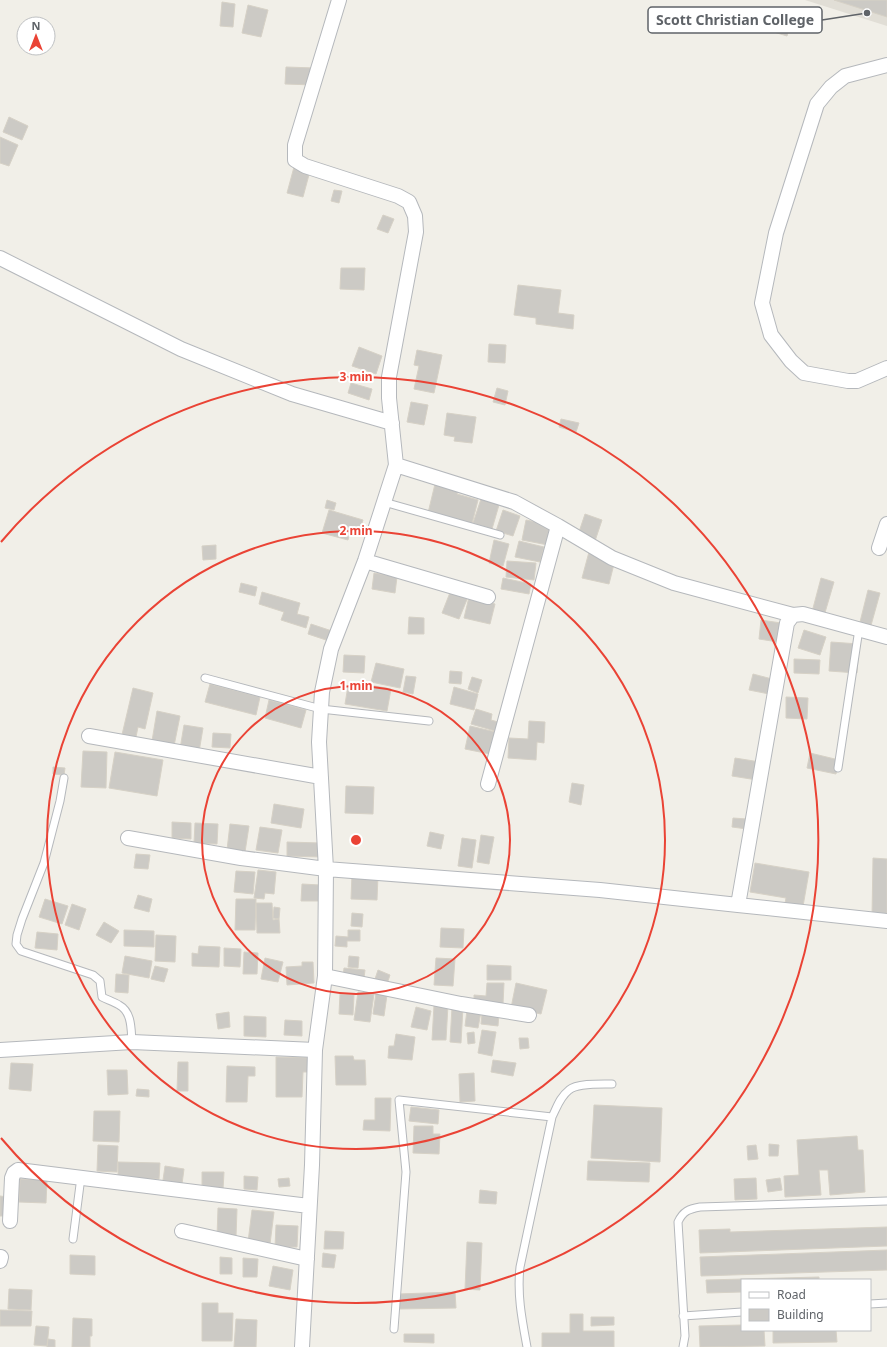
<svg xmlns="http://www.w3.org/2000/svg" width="887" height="1347" viewBox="0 0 887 1347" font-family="'Noto Sans',sans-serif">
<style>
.education{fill:#e1ded6}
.building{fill:#cccac5;stroke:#d6d1c6}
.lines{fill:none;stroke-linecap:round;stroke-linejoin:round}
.lane-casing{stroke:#b5b8bc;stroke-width:9}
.street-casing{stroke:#b5b8bc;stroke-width:16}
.lane{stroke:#fff;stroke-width:7}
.street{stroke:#fff;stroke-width:14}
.ring{fill:none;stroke:#ea4335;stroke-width:2}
.centre{fill:#ea4335;stroke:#fff;stroke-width:2}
.ring-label{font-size:12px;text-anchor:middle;font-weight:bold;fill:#ea4335;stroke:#fff;stroke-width:4;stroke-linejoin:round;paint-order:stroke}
.leader{fill:none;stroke:#5f6368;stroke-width:1.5}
.callout-dot{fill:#5f6368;stroke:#fff;stroke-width:1.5}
.callout{fill:#fff;stroke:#5f6368;stroke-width:1.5}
.callout-label{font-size:14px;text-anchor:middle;font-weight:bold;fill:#5f6368}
</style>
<rect width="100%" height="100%" fill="#f1efe8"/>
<!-- education -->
<path class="education" d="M805 0H887V26Z"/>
<!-- building -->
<path class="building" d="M834 0H887V17Z
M222 2 235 4 233 27 220 26Z
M248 5 268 10 261 37 242 33Z
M768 17 791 24 787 36 764 29Z
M286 67 315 68 314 85 285 84Z
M9 117 28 126 22 140 3 132Z
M0 137 18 145 9 166 0 163Z
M294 167 310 171 303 197 287 193Z
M334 190 342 191 339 203 331 201Z
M383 215 394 219 388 233 377 229Z
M341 268H365L364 290 340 289Z
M518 285 561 290 558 313 574 315 573 329 536 324V318L514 315Z
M489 344 506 345 505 363 488 362Z
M359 347 382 356 376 374 352 366Z
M417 350 442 355 434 393 414 389 419 366 414 365Z
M351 383 372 389 369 400 348 393Z
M497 388 508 391 505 405 493 402Z
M411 402 428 405 424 425 407 422Z
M447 413 476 417 472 443 454 441 455 437 444 435Z
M561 419 579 423 576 432 559 427Z
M435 484 458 490 457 494 478 500 472 524 428 513Z
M481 499 499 505 492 529 473 523Z
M327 500 336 503 334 510 325 508Z
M329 510 363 520 358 535 350 532 348 540 322 533Z
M503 510 520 516 513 536 496 531Z
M585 514 602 520 595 541 578 535Z
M526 520 552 525 548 545 522 540Z
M494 540 509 544 503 566 489 563Z
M519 541 544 547 540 562 515 557Z
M216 545V559L203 560 202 546Z
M589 552 614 564 609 584 582 578Z
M507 561 536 563 534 580 506 577Z
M374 573 397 577 395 593 372 589Z
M503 578 531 584 529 594 501 589Z
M821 578 834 582 824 616 812 612Z
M241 583 257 587 255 596 239 592Z
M451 590 468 597 459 619 442 613Z
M868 590 880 593 870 629 859 626Z
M262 592 300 603 297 614 309 617 306 628 281 620 284 612 259 604Z
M469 597 495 604 490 624 464 618Z
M409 617 424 618V634H408Z
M761 620 781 623 778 642 759 639Z
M311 624 332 631 329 641 308 634Z
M804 630 826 637 820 655 798 648Z
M831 642 859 644 857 673 829 671Z
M344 655 365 656 364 673 343 672Z
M794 659 820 660 819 674 794 673Z
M376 663 404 669 400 688 371 682Z
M450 671 462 672 461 684 449 683Z
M753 674 772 679 769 694 749 690Z
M406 676 416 677 413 694 403 692Z
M472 677 482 680 478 693 468 689Z
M210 684 260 697 256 715 205 702Z
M369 685 391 689 387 711 345 704 348 686 368 689Z
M454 687 478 694 474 710 450 704Z
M133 688 153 693 145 729 138 727 135 742 121 739Z
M786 697 808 698 807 719 786 718Z
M269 700 306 710 301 728 265 718Z
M476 709 492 714 491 720 498 722 495 731 471 724Z
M157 711 180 716 174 746 152 741Z
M529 721 545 722 544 743 537 742 536 760 508 758 509 738 528 739Z
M184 725 203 728 199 752 180 749Z
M470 726 500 733 495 755 465 749Z
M213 733 231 734 230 748 212 747Z
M83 751 107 752 106 788 81 787Z
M115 752 163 760 157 796 109 788Z
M810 753 839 760 836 774 807 768Z
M735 758 760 762 757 780 732 776Z
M53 767 65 768 64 775 53 774Z
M572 783 584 785 581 805 569 802Z
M346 786 374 787 373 814 345 813Z
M274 804 304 809 301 828 271 823Z
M733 818 747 819V829L732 827Z
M172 822 191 823V839L172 838Z
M195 823 218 824 217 844 194 843Z
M230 824 249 826 245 852 227 850Z
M260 827 282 830 278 853 256 850Z
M430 832 444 835 441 849 427 846Z
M481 835 494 837 489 864 477 862Z
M462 838 476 840 472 868 458 866Z
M287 842 321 843V857L287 856Z
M136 854 150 855 148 869 134 868Z
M873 858 887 859V916H872Z
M755 863 809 872 802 912 784 909 786 898 750 892Z
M258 870 276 872 274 894 265 893 264 899 254 898Z
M236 871 255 872 253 894 234 892Z
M352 874 378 875 377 900 351 899Z
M302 884 320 885V901H301Z
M138 895 152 899 149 912 134 908Z
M45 899 68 906 62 924 39 917Z
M236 899H256L255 930H235Z
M256 903H272L273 920 279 919 280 933H257Z
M72 904 86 909 79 930 65 925Z
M274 907 280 908 279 919 273 918Z
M352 913 363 914 362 927 351 926Z
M104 922 119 931 111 943 96 935Z
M441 928 464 929 463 948 440 947Z
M124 930 154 931V947L124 946Z
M348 930H360V941H347V947L335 946 336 936 348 937Z
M37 932 58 934 57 950 35 948Z
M156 935 176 936 175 962 155 961Z
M199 946 220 947 219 967 192 966V953L198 954Z
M224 948 241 949 240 967 224 966Z
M244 952 258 953 257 974H243Z
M125 956 152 961 149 978 122 973Z
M349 956 359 957 358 968 348 967Z
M265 958 283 962 278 982 261 979Z
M436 958 455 959 453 986 434 985Z
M302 962H313L314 983 287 985 286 967 302 966Z
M487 965 511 966V980H487Z
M155 966 168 969 164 982 151 979Z
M344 968 365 970 364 978 343 976Z
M378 970 390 975 387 984 375 979Z
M116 974 129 975 128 993 115 992Z
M487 983H504L503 1004 474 1003V995L486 996Z
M516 983 547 990 541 1014 511 1008Z
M358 992 374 994 370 1022 354 1020Z
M376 993 387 995 384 1016 373 1014Z
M340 994 354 995 353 1015 339 1014Z
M434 1005H448L446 1040H432Z
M416 1007 431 1011 427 1030 411 1027Z
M452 1007H463L461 1043 450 1042Z
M467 1010 481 1012 478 1028 465 1026Z
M229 1012 230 1027 218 1029 216 1014Z
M482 1013 499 1014 498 1026 481 1024Z
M244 1016 266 1017V1037L244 1036Z
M285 1020 302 1021V1036L284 1035Z
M482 1030 496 1032 492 1056 478 1053Z
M474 1032 475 1043 468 1044 467 1033Z
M396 1034 415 1037 412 1060 388 1058 389 1046H394Z
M519 1038H528L529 1048 520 1049Z
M335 1056H353L354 1060H365L366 1085H336Z
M276 1057 313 1058V1072H303L302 1097H276Z
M493 1060 516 1063 513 1076 491 1072Z
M178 1062H188V1091H177Z
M11 1063 33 1064 31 1091 9 1089Z
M227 1066 255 1067V1076H248L247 1102H226Z
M107 1070H127L128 1094 108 1095Z
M474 1073 475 1101 460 1102 459 1074Z
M137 1089 149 1090V1097L136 1096Z
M375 1098H391L390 1131 363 1130 364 1120H375Z
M594 1105 662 1108 660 1162 591 1158Z
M411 1107 439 1110 438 1124 409 1121Z
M94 1111H120L119 1142 93 1141Z
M414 1126H433V1134H440L439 1154 413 1153Z
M857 1136 858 1150H863L865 1192 830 1195 828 1170H819L821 1195 785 1197 784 1176 799 1175 797 1140Z
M769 1144 779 1145 778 1156H769Z
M98 1145 118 1146 117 1172 97 1171Z
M756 1145 758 1159 748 1160 747 1146Z
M588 1161 650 1163 649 1182 587 1180Z
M118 1162 160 1163 159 1179 118 1178Z
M165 1166 184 1169 182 1184 163 1180Z
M202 1172H224L223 1190 202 1189Z
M244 1176 258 1177 257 1190 244 1189Z
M289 1178 290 1186 279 1187 278 1179Z
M756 1178 757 1199 735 1200 734 1179Z
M780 1178 782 1190 768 1192 766 1180Z
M20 1179 47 1180 46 1203 19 1202Z
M480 1190 497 1192 496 1204 479 1203Z
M0 1196 8 1197V1216H0Z
M218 1208 237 1209 236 1237H217Z
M252 1210 274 1212 270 1244 248 1242Z
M276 1225 298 1226 297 1247H275Z
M887 1227V1246L700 1253 699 1230 730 1229V1232Z
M325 1231 344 1232 343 1249H324Z
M467 1242 482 1243 480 1290 465 1289Z
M887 1250V1270L701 1276 700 1257Z
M323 1253 336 1255 334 1268 322 1267Z
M70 1255 95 1256V1275L70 1274Z
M220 1257 232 1258V1274H220Z
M243 1258 258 1259 257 1277H243Z
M273 1266 293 1270 290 1290 269 1286Z
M819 1277V1280H742V1292L707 1293 706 1280Z
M9 1289 32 1290 31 1310 8 1309Z
M455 1292 456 1308 398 1309V1294Z
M202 1303H218V1313H233L232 1341H202Z
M0 1310 32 1311 31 1326H0Z
M570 1314H583V1331H614V1347H542V1333H570Z
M591 1317H614V1325L591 1326Z
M73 1318 92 1319V1336H90V1347H72Z
M236 1319 257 1320 256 1347H234Z
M742 1325V1330H764L765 1346 700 1347 699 1326Z
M36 1326 49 1327 47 1346 34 1345Z
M773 1330H836L837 1342 773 1343Z
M404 1334H434V1343L404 1342Z
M48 1339 55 1340V1347H47Z"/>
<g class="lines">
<defs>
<path id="lane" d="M384 502 500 535
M205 678 321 709 429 721
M838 768 859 629
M64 778 60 801 44 863 22 919 17 935 16 944 21 951 93 975 100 981 102 997C108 1000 114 1002 119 1005 132 1012 131 1029 132 1042
M73 1239 81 1177
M870 1304 887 1303
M683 1316 742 1312
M394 1329 406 1172 399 1100 552 1117
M527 1347C522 1320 517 1295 520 1267L552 1117C557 1107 560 1097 569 1090 577 1083 601 1084 612 1084
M683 1347 685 1336 678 1222C683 1211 689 1209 700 1207L887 1201"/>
<path id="street" d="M887 65 845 76 831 87 817 104 776 233 762 303 771 335 791 361 804 373 848 381H857L887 368
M0 258 181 349 292 394 392 423
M396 465 514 502 558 526 612 558 674 583 793 615
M879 548 887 524
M365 561 488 597
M89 736 321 777
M488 784 558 526
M128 838 241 858 326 869 600 890 738 905 787 623 793 615 803 614 887 637
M738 905 887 921
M325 976 461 1004 529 1015
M0 1050 132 1042 315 1050
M10 1221 12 1178 14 1173 18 1170 309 1206
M182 1231 307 1259
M0 1261 1 1257
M302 1347 312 1165 315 1050 325 976 326 869 319 742 322 692 331 649 365 561 396 465 389 398V377L416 232 415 216 409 202 398 196 305 166 295 160V145L339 0"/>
</defs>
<!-- lane casing -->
<use href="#lane" class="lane-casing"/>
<!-- street casing -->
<use href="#street" class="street-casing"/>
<!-- lane -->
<use href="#lane" class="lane"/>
<!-- street -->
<use href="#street" class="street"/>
</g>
<!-- distance rings -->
<g class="ring">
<circle cx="356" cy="840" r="154"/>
<circle cx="356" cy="840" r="309"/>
<path d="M1 542A463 463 0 1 1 1 1138"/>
</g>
<circle cx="356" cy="840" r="6" class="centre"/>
<g class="ring-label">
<text x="356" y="381">3 min</text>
<text x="356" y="535">2 min</text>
<text x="356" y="690">1 min</text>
</g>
<!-- callouts -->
<path class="leader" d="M867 13L822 20"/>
<circle class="callout-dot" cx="867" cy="13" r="4"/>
<rect class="callout" x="648" y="7" width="174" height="26" rx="4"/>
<g class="callout-label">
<text x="735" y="25">Scott Christian College</text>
</g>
<!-- legend -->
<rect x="741" y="1279" width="130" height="52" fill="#ffffff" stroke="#bfc1c3"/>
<rect x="749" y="1292" width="20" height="6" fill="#ffffff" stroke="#bfc1c3"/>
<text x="777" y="1299" font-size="12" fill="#5f6368">Road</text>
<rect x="749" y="1309" width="20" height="12" fill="#cccac5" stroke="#bfc1c3"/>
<text x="777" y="1319" font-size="12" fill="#5f6368">Building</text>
<!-- north arrow -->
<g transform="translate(36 36)"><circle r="19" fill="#ffffff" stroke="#bfc1c3"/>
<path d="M0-3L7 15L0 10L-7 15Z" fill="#ea4335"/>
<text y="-6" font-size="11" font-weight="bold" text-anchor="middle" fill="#5f6368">N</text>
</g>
</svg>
